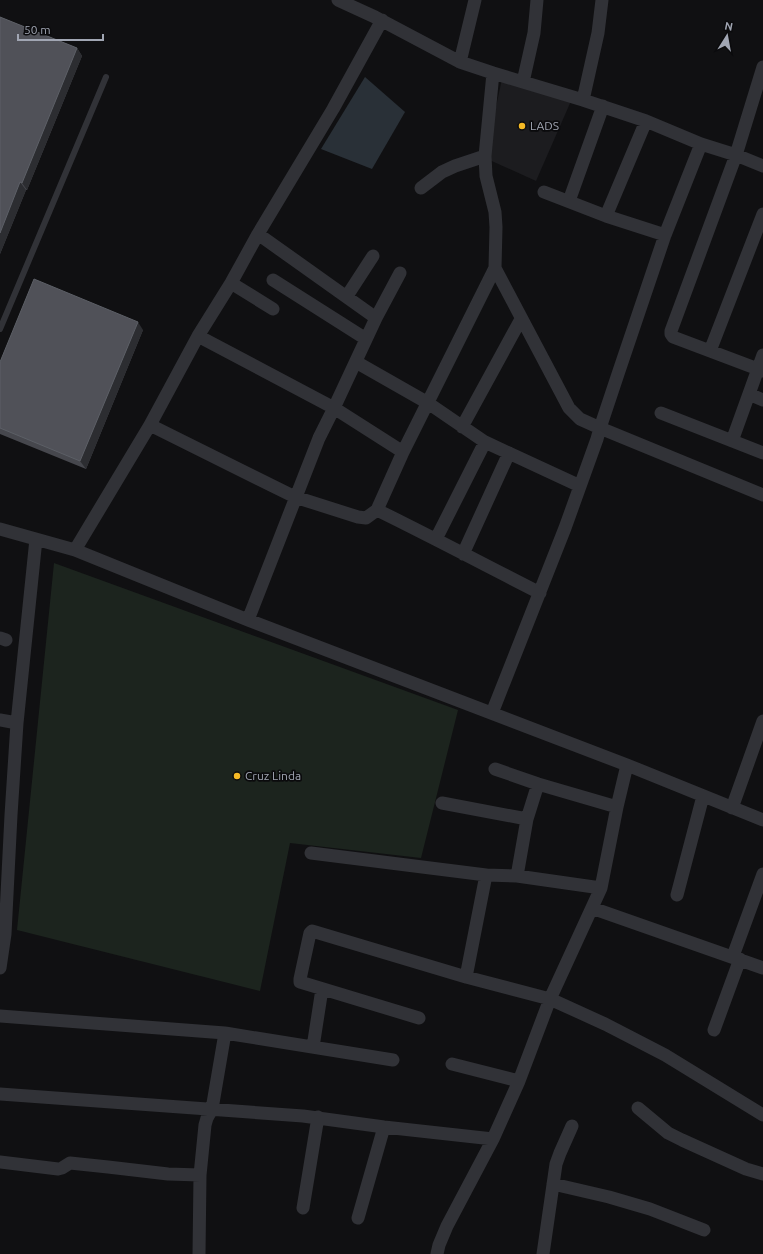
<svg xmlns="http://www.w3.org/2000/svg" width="763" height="1254" viewBox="0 0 763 1254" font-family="Ubuntu,sans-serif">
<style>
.built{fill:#1c1c1f}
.green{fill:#1c241e}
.water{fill:#293037}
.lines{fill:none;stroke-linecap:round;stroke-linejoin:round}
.lane{stroke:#313237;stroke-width:6}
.street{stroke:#313237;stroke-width:13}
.wall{fill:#46474d}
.shaded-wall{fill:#2c2d31}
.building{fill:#505158;stroke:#5c5f66}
.poi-dot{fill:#f5b925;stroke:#0b0b0d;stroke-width:1.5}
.labels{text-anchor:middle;stroke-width:3.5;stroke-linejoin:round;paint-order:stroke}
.poi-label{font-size:12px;fill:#a1a6b3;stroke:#0b0b0d;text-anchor:start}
</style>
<rect width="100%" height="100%" fill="#101012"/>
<!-- built -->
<path class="built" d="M502 79 571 101 536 181 485 158Z"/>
<!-- green -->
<path class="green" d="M54 563 458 710 421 858 290 843 260 991 17 930Z"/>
<!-- water -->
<path class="water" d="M365 77 405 112 372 169 321 149Z"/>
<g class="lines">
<!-- lane -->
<path class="lane" d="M0 329 106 77"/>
<!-- street -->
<path class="street" d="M338 0 375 17 460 62 493 73 583 100 646 121 701 144 736 155 763 166
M460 62 475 0
M763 67 736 155 671 331V334L673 337 763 371
M493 73 485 156 486 176 495 212 496 227 495 268 569 408 580 419 600 428 763 495
M523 82 534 33 537 0
M583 100 598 33 602 0
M421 188 442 172 455 166 485 156
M544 192 606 216 665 235
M569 201 603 106
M606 216 646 121
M258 234 376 318
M273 280 366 339
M231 283 273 309
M347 296 373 256
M198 336 334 408 403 452
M710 351 763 214
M356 362 428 403 485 442 580 486
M749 394 763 400
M661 413 763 453
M150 425 295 497 358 517 366 518 377 510 403 452 495 268
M462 427 521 319
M732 441 763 355
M377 510C432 537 485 565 540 593
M0 529 75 550 248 620 627 765 763 820
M436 539 485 442
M75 550 150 425 198 336 231 283 258 234 333 109 382 20
M463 554 509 453
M248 620 319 438 334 408 376 318 400 273
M0 638 6 640
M492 713 565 528 597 439 600 428 618 374 665 235 701 144
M0 720 17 723
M495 769 538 784 617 807
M442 803 527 819
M732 808 763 721
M311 853 486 875 517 876 601 888
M517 876 527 819 538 784
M677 895 703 796
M592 908 763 968
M733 956 763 874
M0 968 5 934 11 815 17 723 36 539
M466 977 486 875
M0 1016 225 1033 393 1060
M419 1018 300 982V979L310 933 312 931 466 977 550 999 605 1024 665 1055 763 1115
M714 1030 740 959
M313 1047 322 989
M452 1064 519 1081
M0 1094 303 1116 384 1127 493 1139
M638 1108 668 1133 682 1140 746 1169 763 1174
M0 1162 58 1169 62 1168 70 1163 108 1167 168 1174 200 1175
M553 1184 609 1197 650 1209 704 1230
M303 1208 318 1117
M358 1218 384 1127
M199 1254 200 1175 205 1125 207 1118 212 1109 225 1033
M437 1254 439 1245 447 1226 493 1139 519 1081 550 999 601 888 617 807 627 765
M543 1254 556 1164 560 1153 572 1126"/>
</g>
<!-- wall -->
<path class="wall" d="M0 17 77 48 82 56 27 190H26L0 254Z
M143 330 86 469 0 434V362Z"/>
<!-- shaded-wall -->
<path class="shaded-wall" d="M77 48 82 56 27 190 22 183Z
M20 182 26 190 0 254V233Z
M138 322 143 330 86 469 80 461Z"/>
<!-- building -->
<path class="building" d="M0 17 77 48 22 183 20 182 0 233Z
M34 279 138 322 80 461 0 428V362Z"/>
<!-- markers -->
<g class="poi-dot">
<circle cx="522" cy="126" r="4"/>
<circle cx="237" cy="776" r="4"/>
</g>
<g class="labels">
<!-- poi labels -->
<g class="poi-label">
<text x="530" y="130">LADS</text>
<text x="245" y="780">Cruz Linda</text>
</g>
</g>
<!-- north arrow -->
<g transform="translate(727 36) rotate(11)" stroke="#0b0b0d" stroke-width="3" paint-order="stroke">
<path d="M0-3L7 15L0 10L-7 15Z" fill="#a1a6b3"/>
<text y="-6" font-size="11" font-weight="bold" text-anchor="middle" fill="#a1a6b3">N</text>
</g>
<!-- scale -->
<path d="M18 34v6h85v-6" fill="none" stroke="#a1a6b3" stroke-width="2"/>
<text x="24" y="34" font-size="12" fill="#a1a6b3" stroke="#0b0b0d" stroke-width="3" paint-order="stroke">50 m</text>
</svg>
